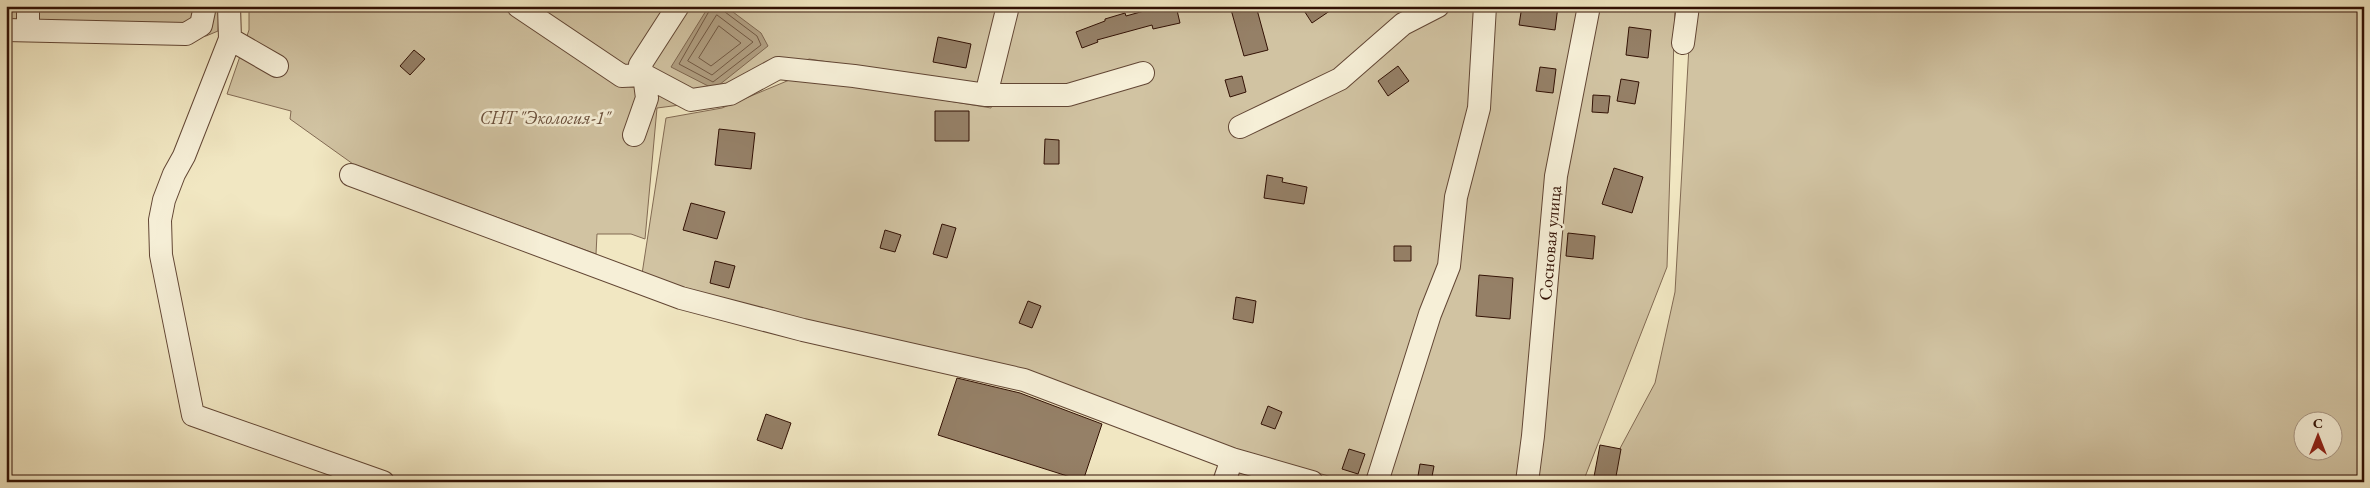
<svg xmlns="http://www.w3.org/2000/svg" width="2370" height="488" font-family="'EB Garamond',serif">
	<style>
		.green { fill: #d1c3a2; stroke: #826a53; fill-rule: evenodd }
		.water { fill: #b09e81; stroke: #7e664f }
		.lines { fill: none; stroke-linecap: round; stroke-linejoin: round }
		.shore { stroke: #715842; stroke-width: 1 }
		.building { fill: #958067; stroke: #321104 }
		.minor-casing { stroke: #624634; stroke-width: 24 }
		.minor { stroke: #f6efd7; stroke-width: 22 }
		.labels { text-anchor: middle; stroke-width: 5; stroke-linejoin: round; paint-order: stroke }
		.park-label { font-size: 18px; font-style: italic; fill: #6a4f3b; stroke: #f6efd7 }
		.street-label { font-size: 18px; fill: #321104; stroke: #f6efd7 }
	</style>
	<rect width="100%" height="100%" fill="#f1e7c2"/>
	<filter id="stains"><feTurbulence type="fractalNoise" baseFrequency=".004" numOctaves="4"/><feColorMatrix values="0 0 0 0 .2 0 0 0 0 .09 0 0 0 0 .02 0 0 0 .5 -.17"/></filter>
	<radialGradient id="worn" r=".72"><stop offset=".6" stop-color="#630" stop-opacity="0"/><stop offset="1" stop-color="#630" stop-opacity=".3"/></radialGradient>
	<!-- green -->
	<path class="green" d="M6,6H219L218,31L206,36L9,38H6Z
		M249,6H1000L982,86L809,59L734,98L657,108L645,239L631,234H597L596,254L353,164L290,119L291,111L227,94L249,30Z
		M1015,6H1675L1667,267L1583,482H1349L732,303L642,274L666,118L722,108L799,76L991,108Z
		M1686,6H2364V482H1602L1655,383L1675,292L1691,11ZM2302,420H2332V450H2302Z"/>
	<!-- water -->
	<path class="water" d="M709,6H725L761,33L768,46L714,89L671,67Z"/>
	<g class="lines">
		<!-- shore -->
		<path class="shore" d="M712,6L679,64L713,82L761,45L757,36L725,12L723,6
			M717,15L753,42L712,75L688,61Z
			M719,26L741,43L711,66L699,58Z"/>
	</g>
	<!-- building -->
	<path class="building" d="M1162,6H1176L1180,23L1153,29L1152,25L1097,40L1098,42L1082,48L1076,32L1105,21V19L1125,13L1126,16Z
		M1230,6H1256L1268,50L1244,56Z
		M1301,6H1337L1312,23Z
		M1522,6H1558L1555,30L1519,25Z
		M1629,27L1651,30L1648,58L1626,55Z
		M938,37L971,44L966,68L933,62Z
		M414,50L425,59L410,75L400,66Z
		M1398,66L1409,81L1388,96L1378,81Z
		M1540,67L1556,69L1553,93L1536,91Z
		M1242,76L1246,92L1230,97L1225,80Z
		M1621,79L1639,82L1635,104L1617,101Z
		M1593,95L1610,96L1608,113L1592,112Z
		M935,111H969V141H935Z
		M719,129L755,133L751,169L715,165Z
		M1045,139L1059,140V164H1044Z
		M1614,168L1643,177L1632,213L1602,204Z
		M1267,175L1283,178L1282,182L1307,187L1304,204L1264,198Z
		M691,203L725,212L717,239L683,230Z
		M942,224L956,228L947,258L933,254Z
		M885,230L901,235L895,252L880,248Z
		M1568,233L1595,236L1593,259L1566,256Z
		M1394,246H1411V261H1394Z
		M715,261L735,266L729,288L710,283Z
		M1479,275L1513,278L1510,319L1476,316Z
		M1236,297L1256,301L1253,323L1233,319Z
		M1028,301L1041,306L1032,328L1019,323Z
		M957,378L1020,393L1102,424L1083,481L938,435Z
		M1268,406L1282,412L1275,429L1261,424Z
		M766,414L791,423L782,449L757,440Z
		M1600,445L1621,449L1615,482H1593Z
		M1349,449L1365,454L1358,474L1342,469Z
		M1420,464L1434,466L1431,482H1417Z"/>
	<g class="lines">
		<defs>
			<path id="minor" d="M229,6L230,39L184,156L174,174L164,200L160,220L161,255L193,415L383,482
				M518,6L622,76L644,75L647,98L634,135
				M678,6L640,65L644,75L691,100L730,94L778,68L854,76L986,95L1008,6
				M6,30L186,34L201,25L205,6
				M28,30V6
				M230,39L277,66
				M1683,43L1688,6
				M986,95H1068L1143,73
				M1240,127L1340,79L1403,24L1438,6
				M351,175L681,298L803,330L1024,380L1232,459L1312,482
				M1224,482L1232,459
				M1377,482L1430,314L1449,266L1456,197L1479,108L1485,6
				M1527,482L1533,436L1556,176L1589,6"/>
		</defs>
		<!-- minor casing -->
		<use href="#minor" class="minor-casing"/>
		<!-- minor -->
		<use href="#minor" class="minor"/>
	</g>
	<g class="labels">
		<!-- park labels -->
		<g class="park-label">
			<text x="545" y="124">СНТ "Экология-1"</text>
		</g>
		<!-- street labels -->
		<g class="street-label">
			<text transform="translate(1550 243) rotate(-85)" y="6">Сосновая улица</text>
		</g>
	</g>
	<!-- margin -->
	<rect width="2370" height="488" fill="none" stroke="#f1e7c2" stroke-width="25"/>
	<rect x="8" y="8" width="2355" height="473" fill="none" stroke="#321104" stroke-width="2.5"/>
	<rect x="12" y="12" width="2345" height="463" fill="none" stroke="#321104"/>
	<!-- north arrow -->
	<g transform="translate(2318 436)"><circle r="24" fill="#f6efd7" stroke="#a89683"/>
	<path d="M0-4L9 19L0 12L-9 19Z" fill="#8f2418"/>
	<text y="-8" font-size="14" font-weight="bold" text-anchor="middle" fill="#321104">С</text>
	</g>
	<rect width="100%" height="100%" filter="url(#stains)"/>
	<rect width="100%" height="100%" fill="url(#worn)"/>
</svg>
